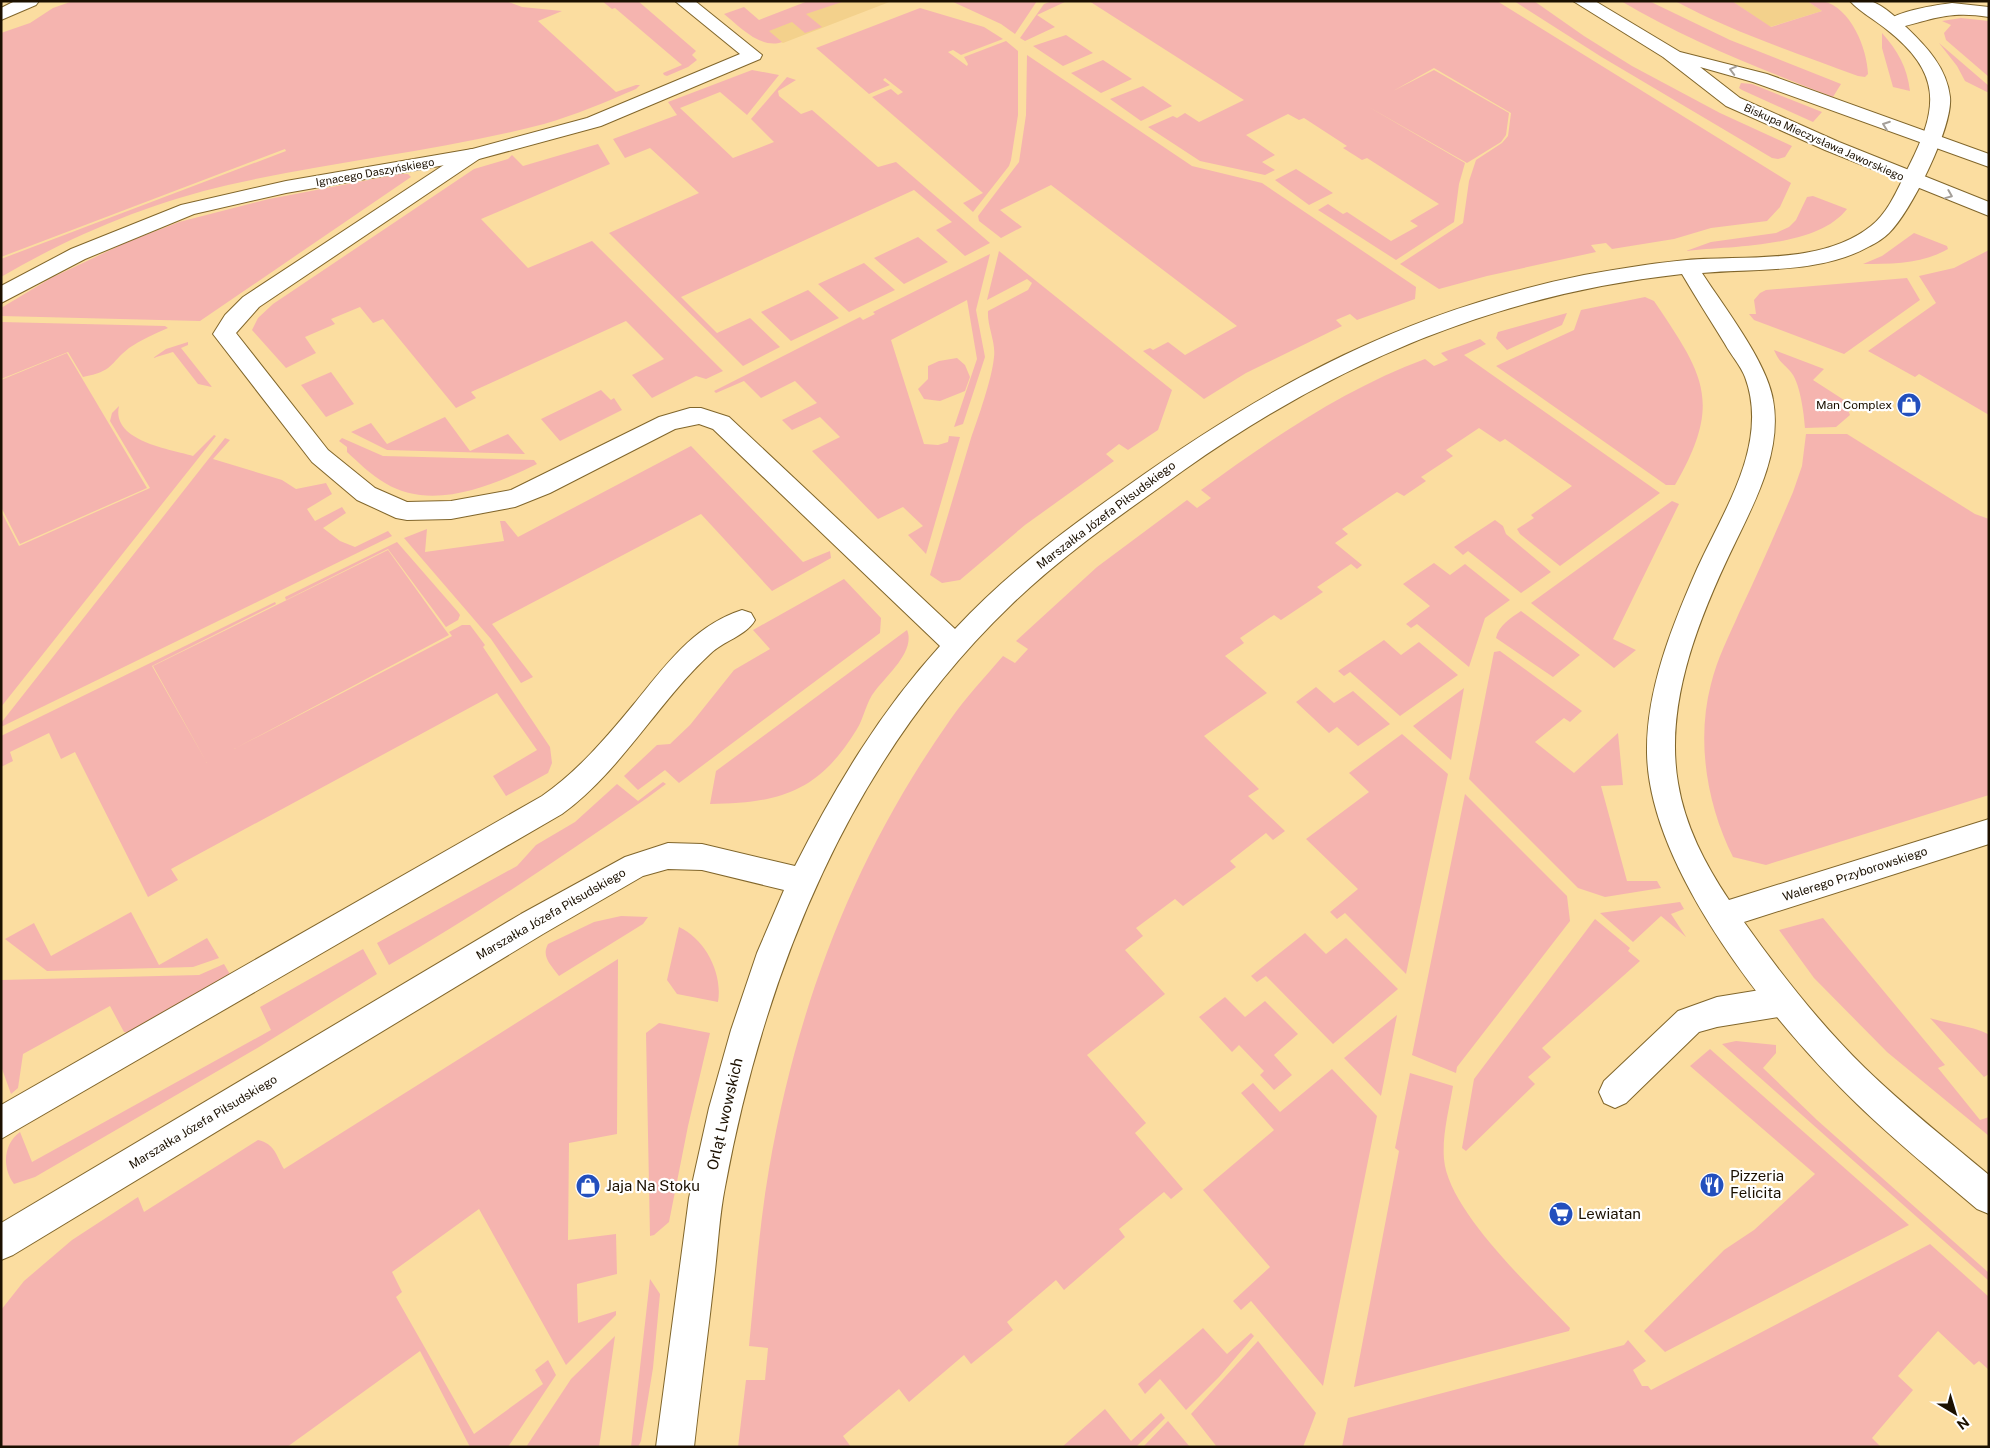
<svg xmlns="http://www.w3.org/2000/svg" width="1990" height="1448" font-family="'Public Sans',sans-serif">
	<style>
		.built { fill: #f3d18c }
		.green { fill: #f5b4af }
		.lines { fill: none; stroke-linecap: round; stroke-linejoin: round }
		.lane-casing { stroke: #81662b; stroke-width: 2 }
		.street-casing { stroke: #81662b; stroke-width: 2 }
		.secondary-casing { stroke: #81662b; stroke-width: 2 }
		.lane { fill: #fff; fill-rule: evenodd }
		.street { fill: #fff; fill-rule: evenodd }
		.secondary { fill: #fff; fill-rule: evenodd }
		.oneway { stroke: #a49f99 }
		.labels { text-anchor: middle; stroke-width: 4.5; stroke-linejoin: round; paint-order: stroke }
		.far-street-label { font-size: 11px; fill: #1b1000; stroke: #fff }
		.poi-label { font-size: 12px; fill: #1b1000; stroke: #fff; text-anchor: end }
		.street-label { font-size: 12px; fill: #1b1000; stroke: #fff }
		.near-street-label { font-size: 15px; fill: #1b1000; stroke: #fff }
		.near-poi-label { font-size: 15px; fill: #1b1000; stroke: #fff; text-anchor: start }
	</style>
	<rect width="100%" height="100%" fill="#fbdda0"/>
	<!-- built -->
	<path class="built" d="M837,1H892L783,43L758,31Z
		M1732,1H1807L1822,11L1770,27Z"/>
	<!-- green -->
	<path class="green" d="M73,1H506L522,7L562,11L538,21L616,92L636,85H640L636,89C606,102 575,115 544,124C440,151 333,161 228,185C149,203 71,236 1,277V259L286,151L285,149L1,257V33L30,23L53,8Z
		M602,1H638L696,51L692,55L697,60L688,67L667,76L664,75L663,73L682,65L615,8L612,9Z
		M808,1H845L806,14L822,27L805,33L792,22L769,31L782,42C761,50 739,26 724,14L744,7L759,20Z
		M951,1H1037L1015,34L1001,24Z
		M1052,1H1067L1037,15L1055,27L1025,41L1020,38L1044,4Z
		M1089,1H1497L1791,183L1780,207L1767,221L1711,228L1674,239L1612,249L1606,243L1591,245L1596,252L1487,276L1439,289L1400,264L1463,223L1469,181L1476,160L1502,143L1508,136L1511,113L1434,68L1393,91L1434,70L1509,113L1506,135L1501,142L1467,163L1367,106L1465,163L1459,184L1454,222L1396,260L1318,210L1328,204L1343,214L1347,212L1391,241L1418,226L1410,221L1439,204L1367,158L1362,160L1343,148L1347,146L1304,118L1299,120L1288,114L1246,135L1275,155L1262,162L1275,170L1265,175L1200,161L1148,127L1173,116L1177,118L1185,113L1199,122L1244,100Z
		M1514,1H1534L1584,36L1632,66L1720,113L1792,146L1785,157L1778,159L1772,158L1600,56Z
		M1621,1H1649L1730,40L1841,84L1833,97C1763,70 1686,40 1621,1Z
		M1675,1H1732L1771,27L1822,11L1807,1C1812,1 1818,0 1823,1C1851,8 1867,48 1868,74L1865,77L1858,76C1796,53 1733,32 1675,1Z
		M920,8L984,27L1003,39L961,55L953,50L948,52L967,66L968,64L964,57L1006,41L1018,51V115L1011,160L1009,166L973,212L963,203L983,193L872,97L891,89L898,95L903,92L885,78L883,80L890,85L869,94L816,48Z
		M1961,18L1989,21V77L1946,40L1944,33L1951,25L1942,21Z
		M1882,33C1898,51 1907,67 1910,91L1893,87L1882,48Z
		M1066,35L1093,53L1063,66L1033,46Z
		M1939,43L1989,86V93L1965,81L1957,66Z
		M1027,55L1192,166L1262,183L1416,287L1415,299L1357,320L1350,314L1336,320L1342,326L1246,373L1204,399L1143,351L1150,348L1153,350L1168,342L1185,355L1237,326L1051,185L1000,210L1022,227L1001,238L979,221L978,216L1019,162L1026,115Z
		M1103,60L1132,79L1101,93L1071,73Z
		M752,70L779,75L747,115L720,92L680,108L733,158L774,142L751,119L787,77L796,80L778,91L779,96L801,114L812,110L878,167L896,162L990,243L965,256L936,230L952,222L914,190L681,297L717,333L750,318L780,347L743,366L609,233L699,193L650,148L625,158L613,139L677,115L668,102Z
		M1741,83L1752,84L1822,112L1813,122L1742,90L1739,88Z
		M1143,86L1172,106L1141,121L1110,99Z
		M598,144L610,164L481,219L528,268L592,241L723,371L706,379L696,376L652,398L632,375L664,359L626,321L471,392L476,398L456,408L383,319L373,323L360,307L331,319L335,324L305,337L316,353L286,368L252,330L258,318L273,304L474,169L508,159L512,155L523,166Z
		M1296,169L1333,193L1309,205L1275,180Z
		M400,174H408L411,177L200,321L1,316V308L51,278L125,243L179,222L269,199Z
		M1813,196L1847,209C1817,248 1731,246 1686,251L1711,242L1776,233L1789,227L1796,220L1807,197Z
		M1914,233L1947,246L1948,249C1922,264 1893,264 1863,264L1882,256Z
		M918,237L948,262L904,284L874,258Z
		M1989,250V415L1919,374L1915,377L1868,351L1936,303L1919,276L1954,268Z
		M999,251L1172,390L1158,430L1128,450L1119,444L1106,454L1114,461L1025,525L960,580L942,583L930,575L971,438C978,418 992,379 994,357C996,342 987,326 988,311L1028,290L1032,283L1027,279L987,300Z
		M990,254L976,310L985,357L963,424L954,427L977,359L967,300L891,340L924,444L938,445L948,442L949,436L960,437L926,554L908,535L923,526L903,507L878,519L812,451L840,437L820,417L792,430L782,420L817,403L795,381L761,398L744,381L716,393L714,391L860,317L863,320L875,314L873,312Z
		M864,263L895,290L849,312L818,284Z
		M1907,278L1920,300L1844,354L1754,320L1749,314H1756L1754,300L1760,293L1766,290Z
		M808,290L839,318L791,341L761,312Z
		M1645,297L1654,301C1704,375 1723,402 1675,485H1666L1496,366L1574,330L1581,310Z
		M1567,313L1562,325L1507,350L1496,338L1498,332Z
		M1,322L165,326L168,328C154,334 141,340 129,348C109,364 114,371 83,377L68,352L1,379Z
		M1480,339L1486,344L1464,355L1660,493L1560,566L1520,534L1517,529L1534,518L1531,515L1572,486L1505,439L1500,442L1479,428L1446,450L1453,456L1421,477L1426,481L1404,496L1397,492L1342,529L1348,534L1335,543L1362,565L1357,569L1351,564L1317,587L1323,592L1281,620L1274,615L1240,638L1244,643L1225,656L1267,693L1204,736L1259,789L1248,796L1285,831L1273,840L1266,833L1230,861L1236,867L1183,906L1175,899L1136,928L1143,936L1125,950L1165,994L1087,1055L1146,1123L1135,1133L1183,1189L1171,1199L1164,1192L1119,1229L1125,1237L1064,1290L1056,1280L1007,1322L1013,1330L971,1364L964,1355L909,1402L899,1389L843,1436L851,1447H738L746,1380H765L768,1348L749,1346C755,1287 759,1227 769,1169C797,1006 854,856 950,720C966,697 985,677 1003,656L1015,663L1028,649L1016,641L1097,567L1187,500L1197,508L1211,498L1201,490C1271,439 1344,389 1425,359L1434,366L1448,360L1441,353Z
		M188,342V345L181,348L212,387L198,384L173,352L153,358L166,349Z
		M1774,350L1824,369L1813,380L1844,400L1850,415L1836,427L1805,428C1804,414 1800,381 1790,371C1781,361 1780,363 1774,350Z
		M67,353L147,488L20,544L1,507V380Z
		M957,358L965,365L970,377L965,391L940,401L924,399L918,389L928,379V366L939,361Z
		M331,372L354,404L326,417L301,385Z
		M601,390L611,400L614,398L622,410L560,441L541,419Z
		M119,406C111,441 169,449 193,456L214,435L216,436L1,707V511L19,546L150,488L110,421L112,413Z
		M445,417L470,451L508,434L525,454L387,450L351,432L371,423L387,444Z
		M1806,434H1847L1975,514L1989,519V795L1766,865L1733,857C1707,805 1696,741 1711,684C1717,659 1729,636 1739,613C1758,573 1776,532 1793,492L1802,466Z
		M225,438L230,440L213,459L282,480L296,489L326,483L332,494L307,509L315,521L342,507L346,513L323,528L340,541L355,547L388,531L392,536L1,727V723Z
		M342,438L383,456L534,460L537,464C494,485 432,512 385,483C371,475 359,463 347,452V447L339,441Z
		M691,446L803,562L830,551L831,558L772,591L701,514L492,624L533,677L521,683L491,639L404,538L427,529L425,552L504,541L500,521H505L518,537Z
		M1672,501L1679,504L1613,639L1636,650L1614,668L1531,603Z
		M1495,520L1503,526L1506,534L1551,572L1521,593L1468,551L1463,555L1454,547Z
		M397,542L458,612L460,615L458,620L446,627L388,549L286,600L285,597Z
		M388,550L449,635L234,749L452,636L449,632L462,625H470L485,645L483,647L550,747L552,763L548,773L506,796L493,776L537,750L497,693L171,869L178,880L148,897L75,752L61,759L49,733L10,752L13,761L1,767V736L275,602L276,604L152,666L207,763L153,666Z
		M1434,563L1450,575L1465,564L1510,600L1485,618L1469,667L1417,624L1411,628L1406,624L1430,606L1403,584Z
		M844,579L881,618L880,633L679,783L665,770L638,790L624,776L657,745L670,744L690,725L734,670L770,649L753,630Z
		M1521,611L1580,655L1553,677L1496,638C1498,626 1512,617 1521,611Z
		M907,630C916,651 886,676 875,691C866,702 864,718 857,729C819,792 780,803 710,804L716,771Z
		M1384,640L1401,655L1419,642L1458,675L1400,716L1350,672L1344,676L1338,671Z
		M1500,651L1582,711L1570,722L1564,718L1535,742L1574,773L1618,733L1623,785L1601,786L1627,881H1657L1661,888L1605,897L1578,888L1469,779L1493,657L1494,652Z
		M1316,687L1334,703L1353,691L1390,724L1358,746L1337,727L1329,733L1296,702Z
		M1464,688L1451,760L1413,726Z
		M1402,734L1448,774L1406,974L1345,913L1337,919L1330,912L1358,889L1306,839L1369,792L1349,773Z
		M663,782L666,784L647,798C563,856 478,914 389,965L377,943L517,866L536,845L575,822L617,784L638,801Z
		M1465,794L1567,896L1570,921L1457,1067L1456,1073L1412,1055Z
		M1680,902L1684,909L1671,914L1686,937L1661,916L1633,942L1600,913Z
		M131,912L159,965L207,938L219,958L193,967L47,971L5,939L34,923L51,956Z
		M621,916L648,917L643,924L559,976C551,965 541,957 548,944L594,922Z
		M1823,918L1945,1065L1938,1068L1980,1120L1989,1117V1136L1887,1052L1814,978L1779,930Z
		M1595,919L1630,948L1628,951L1640,961L1542,1048L1551,1057L1528,1077L1535,1084L1466,1151L1462,1148L1474,1079Z
		M679,927C705,939 723,973 718,1002L677,994L667,980Z
		M1305,933L1326,954L1346,938L1398,989L1333,1044L1266,976L1257,982L1251,976Z
		M363,949L377,974L259,1047L35,1177L14,1184C2,1168 3,1144 20,1132L32,1162L271,1030L260,1007Z
		M618,959L617,1134L569,1143L568,1240L616,1234L617,1274L577,1284L578,1323L616,1311V1315L566,1365L479,1209L392,1272L402,1292L396,1297L474,1434L543,1384L535,1370L548,1360L556,1375L508,1447H470L420,1351L287,1447H1V1310L24,1281L72,1240L138,1197L144,1212L258,1140C275,1144 276,1155 284,1169Z
		M224,964L231,976L130,1033L124,1032L110,1006L23,1054L18,1088L11,1094L1,1066V980L199,975Z
		M1225,997L1245,1017L1265,1001L1298,1034L1274,1055L1292,1075L1274,1090L1260,1075L1264,1071L1239,1045L1232,1052L1199,1017Z
		M1397,1015L1381,1096L1344,1058Z
		M1930,1018C1944,1023 1979,1027 1989,1035V1074L1984,1077Z
		M659,1023L710,1033L688,1126L669,1222L654,1235L650,1236L646,1033Z
		M1736,1041L1776,1045V1053L1763,1068L1817,1120L1989,1273V1281L1722,1044Z
		M1710,1049L1909,1225L1665,1352L1644,1331L1724,1250L1754,1230L1815,1174L1690,1066Z
		M1332,1069L1377,1116L1323,1386L1251,1301L1241,1310L1233,1301L1270,1267L1203,1190L1274,1130L1241,1093L1253,1083L1280,1112Z
		M1410,1073L1453,1086C1449,1110 1442,1135 1444,1159C1448,1211 1534,1290 1570,1328L1569,1331L1354,1387L1399,1151L1395,1148Z
		M1930,1244L1989,1297V1370L1979,1361L1974,1365L1938,1331L1898,1376L1913,1390L1872,1438L1881,1447H1342L1348,1418L1624,1345L1628,1340L1646,1361L1633,1370L1642,1386H1648L1651,1390Z
		M650,1279L660,1294L653,1368L641,1441L638,1447H631Z
		M1203,1328L1227,1354L1251,1333L1254,1336L1219,1377L1186,1410L1160,1379L1145,1394L1138,1384Z
		M615,1336L599,1447H526L571,1379Z
		M1258,1341L1316,1413L1303,1447H1217L1191,1414Z
		M1105,1409L1131,1441L1161,1413L1165,1418L1136,1447H1062Z
		M1168,1421L1190,1447H1143Z"/>
	<g class="lines">
		<defs>
			<path id="lane" d="M1952,3L1989,7V17C1948,10 1931,20 1893,29L1887,28L1884,24C1893,11 1937,5 1952,3Z
				M472,149L479,151L482,155L479,159L286,193L194,214L85,259L1,303V286L71,249L181,205L286,181Z
				M1784,986L1795,991L1800,1001L1795,1011L1784,1016L1717,1027L1699,1032L1626,1103L1615,1108L1604,1103L1599,1092L1604,1081L1678,1011L1717,997Z"/>
			<path id="street" d="M15,1H39L36,5L1,20V8Z
				M675,1H695L762,55L760,59L601,126L479,159L259,307L236,333L328,450L375,488L407,502L451,501L511,490L659,417L690,408H701L729,417L955,629C1006,574 1065,530 1126,487C1272,383 1406,311 1584,275C1618,269 1653,263 1687,260C1746,255 1822,265 1871,226C1889,212 1899,186 1909,166C1939,107 1942,73 1886,29C1875,20 1860,12 1850,1C1856,1 1863,0 1869,1C1881,3 1898,19 1906,27C1926,46 1947,68 1950,97C1953,127 1911,212 1889,233C1884,238 1876,243 1870,246C1821,274 1757,268 1702,273C1724,307 1767,362 1773,400C1782,449 1757,498 1736,541C1701,613 1664,701 1678,783C1685,826 1705,864 1729,900L1989,819V844L1744,922C1780,973 1820,1024 1865,1068C1904,1106 1947,1140 1989,1175V1214L1977,1209C1937,1175 1895,1141 1857,1104C1775,1025 1649,871 1647,753C1646,690 1672,626 1697,569C1723,511 1770,444 1745,377C1741,366 1731,355 1725,344C1711,321 1696,298 1682,274C1497,294 1335,363 1184,470C1125,512 1064,554 1011,605C850,759 765,971 725,1187C719,1217 718,1248 714,1279C708,1335 700,1391 694,1447H656L689,1198L709,1108L731,1030L757,953L784,890L702,870L668,869L643,876L543,934L13,1255L1,1260V1223L521,914L625,857L668,843L702,844L795,866C835,787 880,712 940,646L713,429L699,424L675,429L550,493L515,507L451,519L407,520L396,518L357,500L312,462L213,334L225,315L243,297L465,151L587,118L740,54Z
				M742,610L751,613L755,620C746,636 723,641 710,654C657,703 622,770 562,814L1,1139V1105L542,796C577,772 607,737 634,704C665,666 693,626 742,610Z"/>
			<path id="secondary" d="M1573,1H1595L1680,52L1767,74L1989,154V167L1753,82L1700,67L1740,98L1839,142L1989,202V216L1825,150L1726,106L1663,57Z"/>
		</defs>
		<!-- lane casing -->
		<use href="#lane" class="lane-casing"/>
		<!-- street casing -->
		<use href="#street" class="street-casing"/>
		<!-- secondary casing -->
		<use href="#secondary" class="secondary-casing"/>
		<!-- lane -->
		<use href="#lane" class="lane"/>
		<!-- street -->
		<use href="#street" class="street"/>
		<!-- secondary -->
		<use href="#secondary" class="secondary"/>
	</g>
	<!-- one-way arrows -->
	<defs><path id="oneway-chevron" d="M-2-3.5L2.5 0L-2 3.5" fill="none" stroke-width="1.6" stroke-linecap="round" stroke-linejoin="round" transform="scale(1.25)"/></defs>
	<g class="oneway">
		<use href="#oneway-chevron" transform="translate(1733 70) rotate(-165)"/>
		<use href="#oneway-chevron" transform="translate(1886 125) rotate(-160)"/>
		<use href="#oneway-chevron" transform="translate(1949 195) rotate(22)"/>
	</g>
	<!-- icons -->
	<defs>
		<symbol id="shop-disc" viewBox="-11 -11 22 22"><circle r="9.5" fill="#234fbd" stroke="#fff"/><path d="M-5-2.5h2.3a2.7 3.5 0 0 1 5.4 0H5L5.5 6h-11ZM-1.5-2.5h3a1.5 2.3 0 0 0-3 0Z" fill="#fff"/></symbol>
		<symbol id="restaurant-disc" viewBox="-11 -11 22 22"><circle r="9.5" fill="#234fbd" stroke="#fff"/><path d="M-5-6h1v4h1v-4h1v4h1v-4h1v5L-1.5 .5V6h-2V.5L-5-1ZM5-6V6H3V1.5H1.5Q1.5-4 5-6Z" fill="#fff"/></symbol>
		<symbol id="supermarket-disc" viewBox="-11 -11 22 22"><circle r="9.5" fill="#234fbd" stroke="#fff"/><path d="M-6-5.5h2.5l.6 2H6L4.5 2H-2.5L-4.4-4H-6ZM-1.5 3.2a1.3 1.3 0 1 0 .1 0ZM3 3.2a1.3 1.3 0 1 0 .1 0Z" fill="#fff"/></symbol>
	</defs>
	<g fill-rule="evenodd">
		<use href="#shop-disc" x="1895" y="391" width="28" height="28"/>
		<use href="#restaurant-disc" x="1698" y="1171" width="28" height="28"/>
		<use href="#shop-disc" x="574" y="1172" width="28" height="28"/>
		<use href="#supermarket-disc" x="1547" y="1200" width="28" height="28"/>
	</g>
	<g class="labels">
		<!-- far-street labels -->
		<g class="far-street-label">
			<text transform="translate(1824 142) rotate(24)" y="4">Biskupa Mieczysława Jaworskiego</text>
			<text transform="translate(375 172) rotate(-10)" y="4">Ignacego Daszyńskiego</text>
		</g>
		<!-- poi labels -->
		<g class="poi-label">
			<text x="1892" y="409">Man Complex</text>
		</g>
		<!-- street labels -->
		<g class="street-label">
			<text transform="translate(1106 515) rotate(-37)" y="4">Marszałka Józefa Piłsudskiego</text>
			<text transform="translate(1855 874) rotate(-18)" y="4">Walerego Przyborowskiego</text>
			<text transform="translate(551 914) rotate(-30)" y="4">Marszałka Józefa Piłsudskiego</text>
			<text transform="translate(203 1122) rotate(-31)" y="4">Marszałka Józefa Piłsudskiego</text>
		</g>
		<!-- near-street labels -->
		<g class="near-street-label">
			<text transform="translate(725 1114) rotate(-77)" y="5">Orląt Lwowskich</text>
		</g>
		<!-- near-poi labels -->
		<g class="near-poi-label">
			<text x="1730" y="1181">Pizzeria<tspan x="1730" dy="17">Felicita</tspan></text>
			<text x="606" y="1191">Jaja Na Stoku</text>
			<text x="1578" y="1219">Lewiatan</text>
		</g>
	</g>
	<!-- border -->
	<rect width="1990" height="1448" fill="none" stroke="#1b1000" stroke-width="5"/>
	<!-- north arrow -->
	<g transform="translate(1955 1413) rotate(142)" stroke="#ffffff" stroke-width="4" paint-order="stroke">
	<path d="M0-4L9 19L0 12L-9 19Z" fill="#1b1000"/>
	<text y="-8" font-size="14" font-weight="bold" text-anchor="middle" fill="#1b1000">N</text>
	</g>
</svg>
